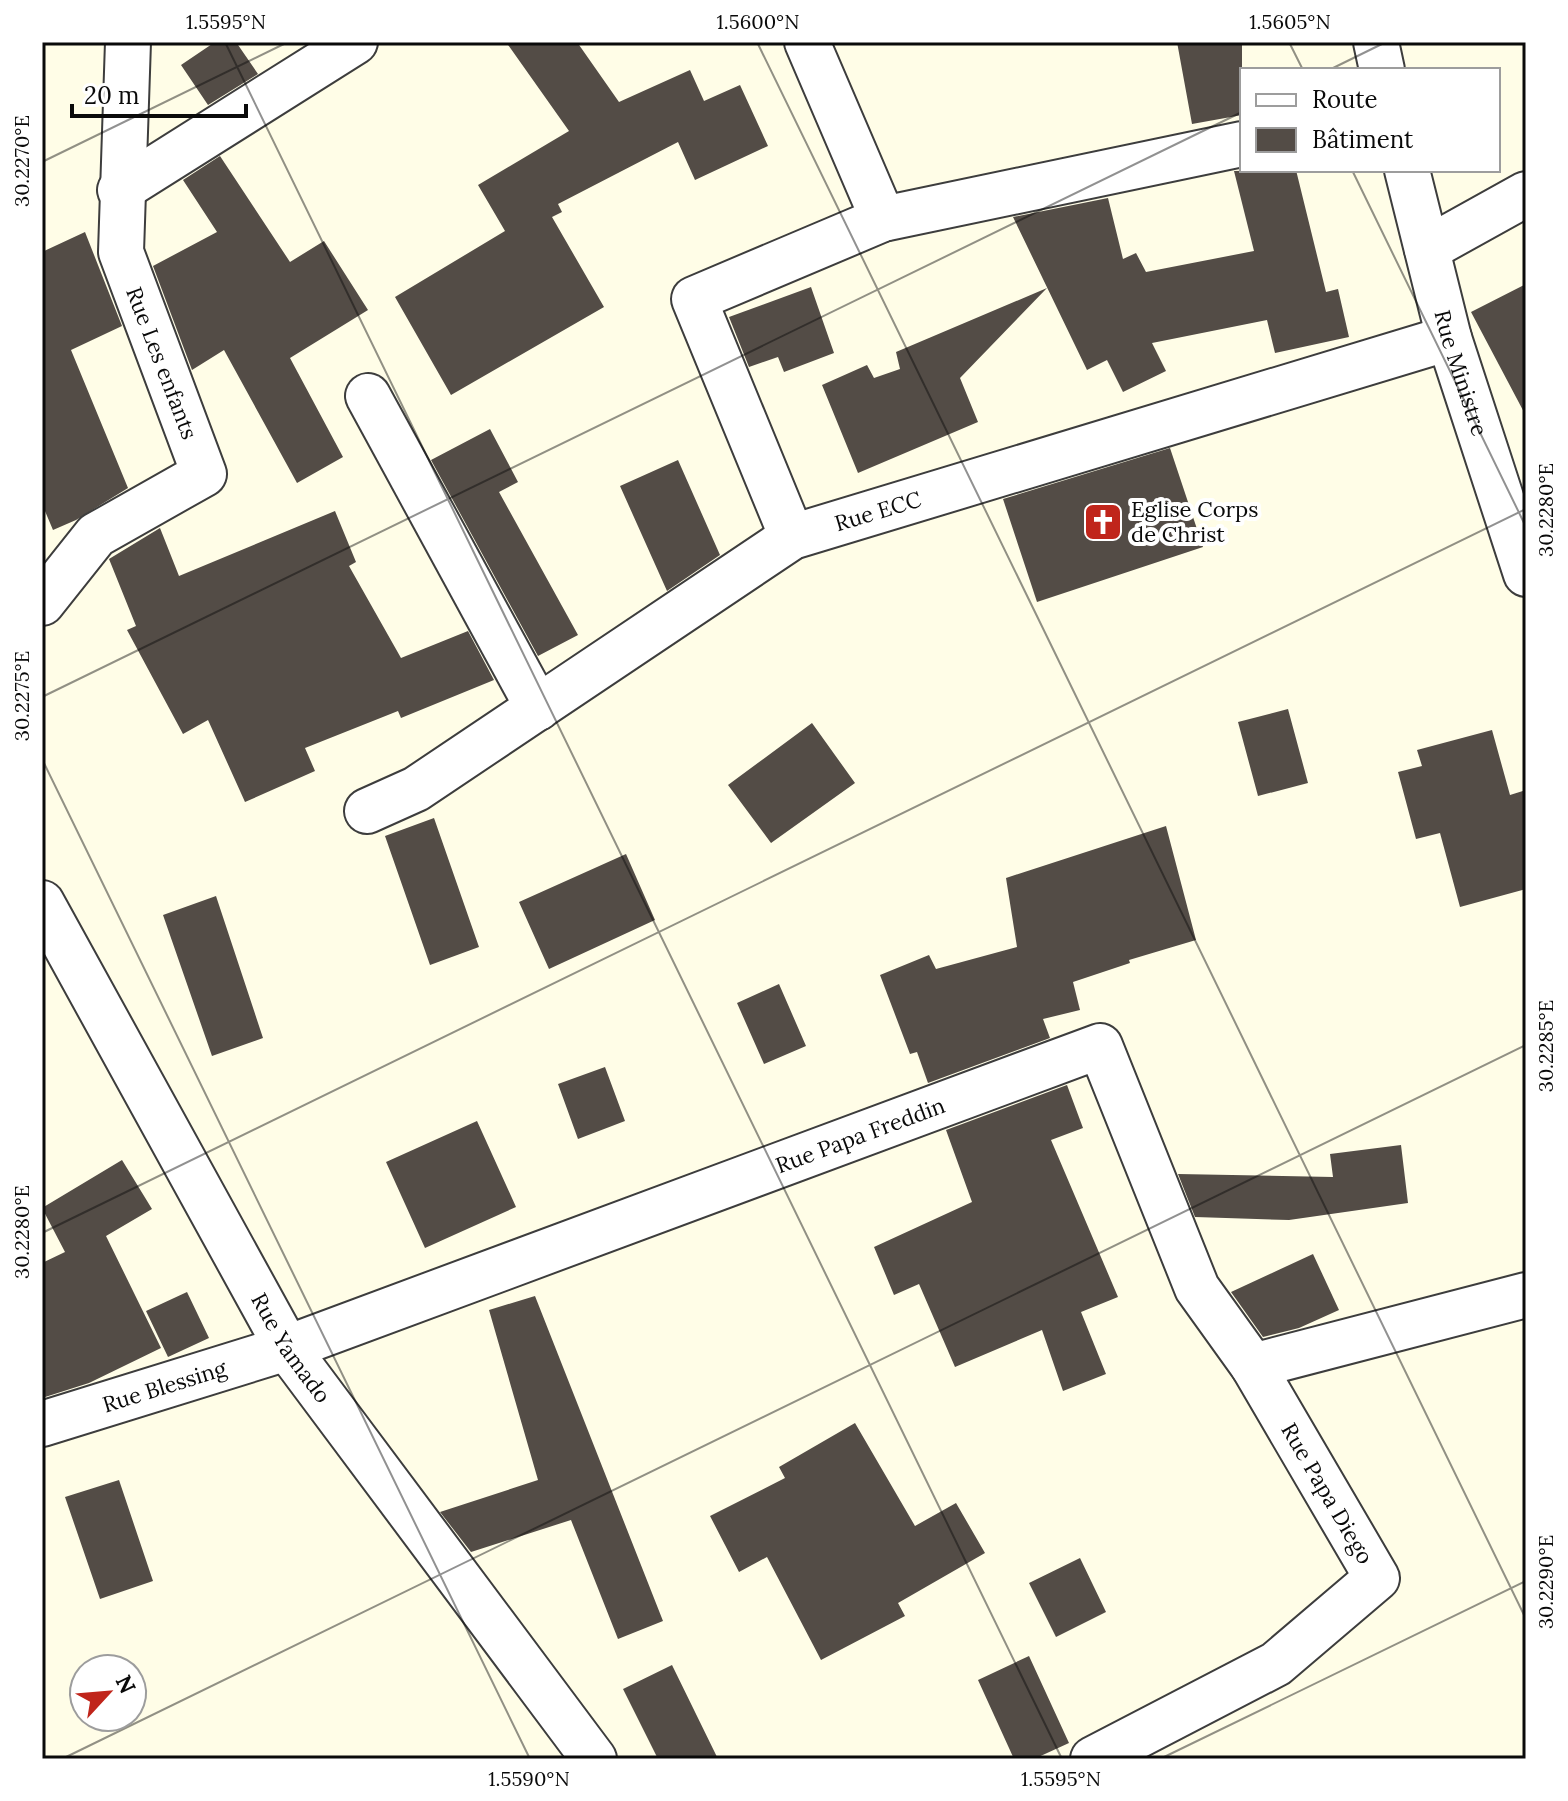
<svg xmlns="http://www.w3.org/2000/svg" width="1568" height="1801" font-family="Lora,serif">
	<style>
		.building { fill: #534c46 }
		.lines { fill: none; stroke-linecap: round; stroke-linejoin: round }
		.minor-casing { stroke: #3d3d3d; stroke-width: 48 }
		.minor { stroke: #fff; stroke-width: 44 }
		.ticks { fill: none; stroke: #0a0a0a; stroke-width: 2; stroke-opacity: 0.45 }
		.labels { text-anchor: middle; stroke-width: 8; stroke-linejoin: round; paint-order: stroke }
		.street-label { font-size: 22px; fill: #0a0a0a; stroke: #fff }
		.poi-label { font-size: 22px; fill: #0a0a0a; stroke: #fff; text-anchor: start }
		.neatline { fill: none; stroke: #0a0a0a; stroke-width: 3 }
		.ticks-label { font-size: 20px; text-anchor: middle; fill: #0a0a0a }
	</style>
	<rect width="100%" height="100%" fill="#fffde7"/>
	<!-- building -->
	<path class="building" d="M215,42H236L258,74L208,105L181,65Z
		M506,42H577L619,102L690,70L704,101L740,85L768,146L695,180L678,142L558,204L562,212L552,217L604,307L451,395L395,297L505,231L478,185L569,131Z
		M1177,42H1242V115L1192,124Z
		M220,156L290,262L324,241L368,310L290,358L343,457L297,483L224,350L192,370L153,266L217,232L183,180Z
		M1296,170L1326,292L1338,289L1349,337L1275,353L1267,320L1152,343L1166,371L1123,392L1107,360L1087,370L1013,217L1108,198L1123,259L1136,253L1146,272L1254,251L1234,171Z
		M85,232L122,326L71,350L128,488L76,520L53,530L42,504V252Z
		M1526,284V416L1471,312Z
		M811,287L834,353L784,372L778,357L749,367L729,317Z
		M1047,288L960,378L978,422L858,473L822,385L867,365L874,378L900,369L896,352Z
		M490,429L518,482L499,492L578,635L538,656L431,460Z
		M1170,448L1203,547L1037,602L1003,499Z
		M678,460L720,555L667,591L620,486Z
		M335,511L356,562L349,566L401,658L468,631L494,680L401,718L398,711L305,748L315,771L245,802L208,720L183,734L127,630L136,626L109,559L160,528L179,576Z
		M1288,709L1308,783L1258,796L1238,722Z
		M812,723L855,783L771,843L728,785Z
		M1492,730L1510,795L1526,790V889L1460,907L1440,833L1416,839L1398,772L1422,766L1417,750Z
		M434,818L479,947L430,965L385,836Z
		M1166,826L1196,940L1129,960L1130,963L1073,982L1080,1010L1043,1019L1050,1038L928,1083L917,1052L910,1054L880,975L929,955L936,969L1017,947L1006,878Z
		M626,854L655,920L549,969L519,902Z
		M216,896L263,1038L212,1056L163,915Z
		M779,984L806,1046L764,1064L737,1003Z
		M605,1067L625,1121L578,1139L558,1084Z
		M1067,1085L1083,1128L1051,1140L1118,1297L1081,1312L1106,1374L1063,1391L1042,1330L955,1367L919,1284L894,1295L874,1247L972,1202L946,1130Z
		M477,1121L516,1207L425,1248L386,1162Z
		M1401,1145L1408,1203L1289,1220L1195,1217L1178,1174L1333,1177L1330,1154Z
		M122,1160L152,1209L106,1236L161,1348L89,1383L42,1398V1263L65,1252L42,1208Z
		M1313,1254L1339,1310L1299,1328L1263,1337L1231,1292Z
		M187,1292L209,1338L168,1357L146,1311Z
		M535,1296L663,1621L618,1639L571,1520L471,1552L440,1512L538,1480L489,1310Z
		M855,1423L915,1526L956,1503L985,1553L898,1603L905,1616L821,1660L767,1557L739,1572L710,1516L785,1478L779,1467Z
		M119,1480L153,1581L100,1599L65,1497Z
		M1080,1558L1106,1612L1056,1637L1029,1583Z
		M1029,1656L1069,1743L1034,1759H1014L978,1680Z
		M672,1665L718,1759H658L623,1689Z"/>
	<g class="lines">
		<defs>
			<g id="minor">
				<path d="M807,42L883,219"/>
				<path d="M1376,42L1382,70"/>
				<path id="s1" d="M1407,170L1449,338L1526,574"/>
				<path d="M120,190L355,42"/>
				<path d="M1427,249L1526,194"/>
				<path d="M368,396L538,708"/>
				<path d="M792,537L694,299L883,219L1242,144"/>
				<path d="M42,603L96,535L204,474L121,252L128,42"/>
				<path id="s2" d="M367,811L416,789L792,537L1449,338"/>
				<path id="s3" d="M42,903L287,1348L594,1759"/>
				<path d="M1253,1366L1526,1295"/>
				<path id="s4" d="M42,1424L287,1348L1100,1046L1197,1288L1253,1366L1377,1578L1276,1664L1093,1759"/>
			</g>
		</defs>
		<!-- minor casing -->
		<use href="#minor" class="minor-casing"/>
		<!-- minor -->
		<use href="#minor" class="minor"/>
	</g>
	<!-- ticks -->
	<path class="ticks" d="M225,42L1062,1759M757,42L1526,1619M1289,42L1303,70M1329,70L1386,42M42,162L288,42M1352,170L1526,527M42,697L1242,112M42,759L530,1759M42,1233L1526,509M62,1759L1526,1045M1160,1759L1526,1581"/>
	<!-- icons -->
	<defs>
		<symbol id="church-square" viewBox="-11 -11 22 22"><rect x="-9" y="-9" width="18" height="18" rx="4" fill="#c0251b" stroke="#fff"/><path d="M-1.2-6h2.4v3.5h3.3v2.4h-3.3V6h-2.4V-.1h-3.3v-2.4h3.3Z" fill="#fff"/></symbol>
	</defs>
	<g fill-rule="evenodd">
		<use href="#church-square" x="1081" y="500" width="44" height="44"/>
	</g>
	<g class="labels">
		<!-- street labels -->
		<g class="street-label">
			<text transform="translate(162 363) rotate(69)" y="8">Rue Les enfants</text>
			<text dy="8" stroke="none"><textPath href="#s1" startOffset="210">Rue Ministre</textPath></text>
			<text dy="8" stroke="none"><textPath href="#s2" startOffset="596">Rue ECC</textPath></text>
			<text dy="8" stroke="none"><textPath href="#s4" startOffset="868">Rue Papa Freddin</textPath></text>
			<text dy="8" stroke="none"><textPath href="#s3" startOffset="510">Rue Yamado</textPath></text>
			<text dy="8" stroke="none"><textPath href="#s4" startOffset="128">Rue Blessing</textPath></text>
			<text dy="8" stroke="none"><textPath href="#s4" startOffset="1628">Rue Papa Diego</textPath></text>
		</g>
		<!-- poi labels -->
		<g class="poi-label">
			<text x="1131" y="517">Eglise Corps<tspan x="1131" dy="25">de Christ</tspan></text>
		</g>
	</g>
	<!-- border -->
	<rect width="1568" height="1801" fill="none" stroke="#ffffff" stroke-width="88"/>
	<!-- legend -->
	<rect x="1240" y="68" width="260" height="104" fill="#ffffff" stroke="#9d9d9d" stroke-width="2"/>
	<rect x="1256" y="94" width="40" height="12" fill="#ffffff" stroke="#9d9d9d" stroke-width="2"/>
	<text x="1312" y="108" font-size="24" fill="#0a0a0a">Route</text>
	<rect x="1256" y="128" width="40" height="24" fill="#534c46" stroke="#9d9d9d" stroke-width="2"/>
	<text x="1312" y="148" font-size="24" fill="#0a0a0a">Bâtiment</text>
	<!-- north arrow -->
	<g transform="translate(108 1693) rotate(64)"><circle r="38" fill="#ffffff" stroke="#9d9d9d" stroke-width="2"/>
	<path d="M0-6L14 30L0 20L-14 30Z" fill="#c0251b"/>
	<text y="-12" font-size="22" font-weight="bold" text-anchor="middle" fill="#0a0a0a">N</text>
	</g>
	<!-- scale -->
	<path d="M72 104v12h174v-12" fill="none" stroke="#0a0a0a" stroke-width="4"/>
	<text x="84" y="104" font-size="24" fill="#0a0a0a" stroke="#ffffff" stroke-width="6" paint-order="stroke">20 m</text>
	<rect x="44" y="44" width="1480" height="1713" class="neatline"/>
	<g class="ticks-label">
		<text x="226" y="29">1.5595°N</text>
		<text x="758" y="29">1.5600°N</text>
		<text x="1290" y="29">1.5605°N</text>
		<text transform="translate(22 161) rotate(-90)" y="7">30.2270°E</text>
		<text transform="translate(1546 510) rotate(-90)" y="7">30.2280°E</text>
		<text transform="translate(22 696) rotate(-90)" y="7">30.2275°E</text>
		<text transform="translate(1546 1046) rotate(-90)" y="7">30.2285°E</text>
		<text transform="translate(22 1232) rotate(-90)" y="7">30.2280°E</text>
		<text transform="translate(1546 1582) rotate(-90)" y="7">30.2290°E</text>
		<text x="529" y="1786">1.5590°N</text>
		<text x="1061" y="1786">1.5595°N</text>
	</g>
</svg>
